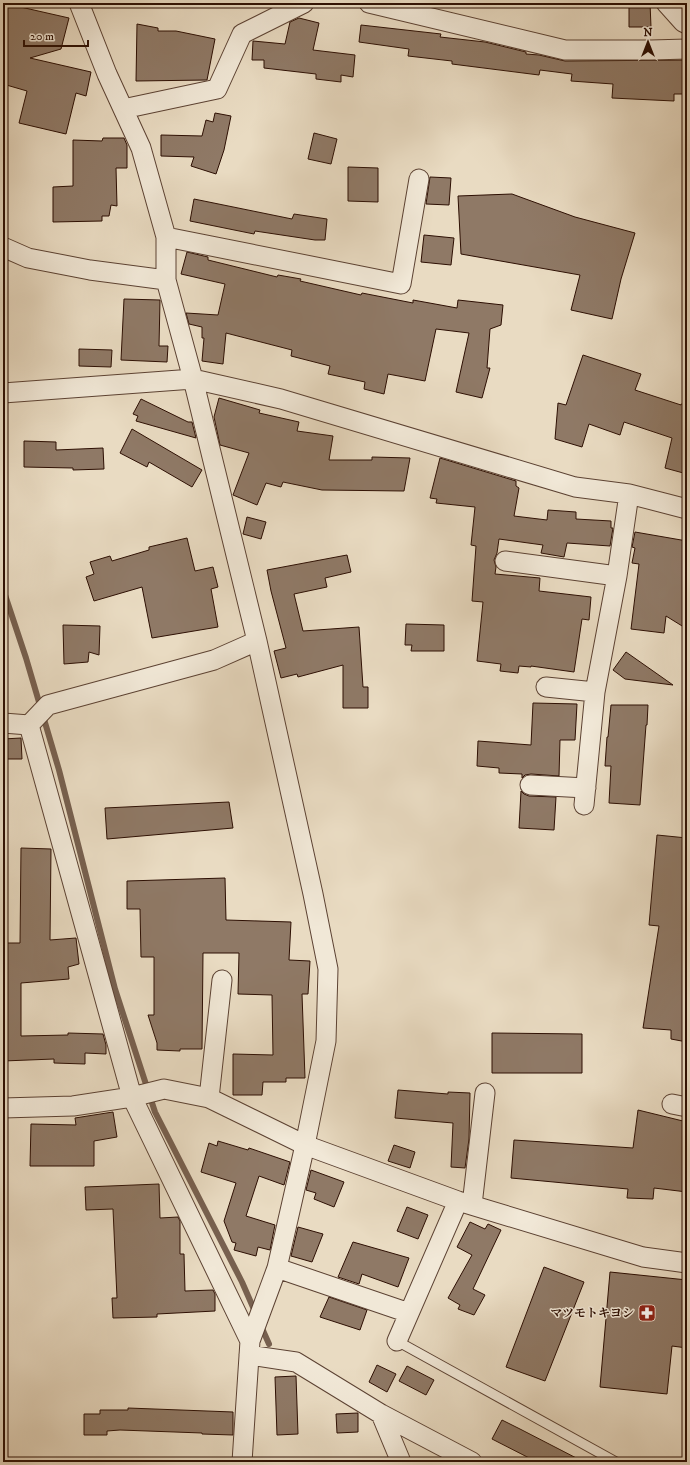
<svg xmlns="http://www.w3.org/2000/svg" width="690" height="1465" font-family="'IM FELL DW Pica','Noto Serif JP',serif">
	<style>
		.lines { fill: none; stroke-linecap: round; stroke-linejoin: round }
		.stream { stroke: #77604f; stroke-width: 6 }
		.building { fill: #8f7966; stroke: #2d0f03 }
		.lane-casing { stroke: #5c4233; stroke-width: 11 }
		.street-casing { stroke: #5c4233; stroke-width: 21 }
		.lane { stroke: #f1e8d7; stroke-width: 9 }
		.street { stroke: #f1e8d7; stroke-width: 19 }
		.labels { text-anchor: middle; stroke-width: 3; stroke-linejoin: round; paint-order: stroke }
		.poi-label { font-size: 12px; font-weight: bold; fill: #2d0f03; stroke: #f1e8d7; text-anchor: end }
	</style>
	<rect width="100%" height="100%" fill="#e9dbc2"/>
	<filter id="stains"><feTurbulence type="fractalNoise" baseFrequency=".005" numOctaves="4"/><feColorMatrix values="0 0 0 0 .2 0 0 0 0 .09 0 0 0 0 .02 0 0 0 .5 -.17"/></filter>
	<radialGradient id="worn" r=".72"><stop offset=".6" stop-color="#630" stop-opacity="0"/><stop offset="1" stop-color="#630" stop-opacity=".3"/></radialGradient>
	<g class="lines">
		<!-- stream -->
		<path class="stream" d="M3,589L26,658L59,770L115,989L155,1112L242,1282L256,1314
			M261,1326L269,1344"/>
	</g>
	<!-- building -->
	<path class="building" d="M3,3L69,18L61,49L30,58L91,72L86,96L76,93L66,134L19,123L27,91L3,84Z
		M629,3H650L651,27H629Z
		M299,18L319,23L313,50L355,55L353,77L341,75V82L316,79V74L264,68V60H252L253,41L285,44L290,22Z
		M137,24L158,28V31H176L215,39L207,80L136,81Z
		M361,25L441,34L440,37L485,42L526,52V54L539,55L565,61L687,60V94H674V101L612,98L613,84L571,81L572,74L540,70L539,75L452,64V61L408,56L409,49L359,42Z
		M215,113L231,116L224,150L216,174L191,166L194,157L161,156V135L202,136L206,120L213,122Z
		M314,133L337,139L331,164L308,159Z
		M103,138H124L127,145V168H116L117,206L111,205L109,216H102V221L53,222V187L73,186V140L102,141Z
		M348,167L378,168V202L348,201Z
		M430,177L451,178L449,205L426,204Z
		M512,194L575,217L635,233L621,279L612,319L571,310L580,275L461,254L458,196Z
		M194,199L292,219L294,214L327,219L325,240H315L255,231L254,234L190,221Z
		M424,235L454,238L451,265L421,262Z
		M187,252L208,257V260L277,277L278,275L301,279L300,281L361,295L362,293L413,303V300L457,308L458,300L503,305L501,325L490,329L487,368H490L482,398L456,392L469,333L436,329L425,381L388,374L384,394L364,389L365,382L328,374L330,366L291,356L292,350L226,333L223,364L202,361L204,338H202V327L189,324L186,313L218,315L225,284L181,274Z
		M124,299L160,300L159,346H168L167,362L121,360Z
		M79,349L112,350L111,367L79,366Z
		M583,355L641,374L635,390L681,405V404L687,405V474L665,468L672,438L624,422L620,435L589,424L582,447L555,439L558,403L566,405Z
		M219,398L260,410L259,413L299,422L297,431L333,436L329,460H372V457L410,458L404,491L322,490L283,482L281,487L266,483L257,505L233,495L249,453L220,445L214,417Z
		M141,399L188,422H192L196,438L136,421L138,416L133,414Z
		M132,429L202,470L192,487L149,462L147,467L120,453Z
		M24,441L56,442V450L103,448L104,469L73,470V468L24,467Z
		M440,458L516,481V486L519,488L514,516L547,520L548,510L576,512V519L611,521V528H613L610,546L567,543L564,557L541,553L543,545L499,539L497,553L494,560L496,567L495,574L540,578L539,591L591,597L589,620L582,619L574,672L531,666V667L519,666L518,673L500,671L501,664L477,661L483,602L472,601L476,546L471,545L475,507L436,503L437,499L430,498Z
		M247,517L266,522L261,539L243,534Z
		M635,532L687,541V629L666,616L664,633L631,629L639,564L632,563L635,548L632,547Z
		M187,538L195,571L213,567L218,587L211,589L218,627L152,638L142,587L94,601L86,577L94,574L90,562L110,556L112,561L149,550V547Z
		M347,555L351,572L325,578L327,587L294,594L303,631L359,627L363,687H368V708H343V665L298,677L297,674L281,678L274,651L286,648L271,591L267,570Z
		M406,624L444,625V651H411L412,645H405Z
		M63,625L100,626L99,655L89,652L88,662L64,664Z
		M626,652L673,685L625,679L613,670Z
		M533,703L577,704L575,740H560L559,776L531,774L525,775L522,778V774L499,773V768L477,766L478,741L531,745Z
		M611,705H648L647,725H646L640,805L609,803L611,766H605L607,737H608Z
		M21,738L22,759H3V739Z
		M521,791L524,794L529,796L556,797L554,830L519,828Z
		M229,802L233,828L107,839L105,808Z
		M657,835L687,838V1042L671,1039V1030L643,1028L659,926L649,925Z
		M21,848L51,849L50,940L76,938L79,964L68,967L69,979L21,983V1036L68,1035V1033L103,1034L106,1045V1054L85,1053V1064L54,1063V1059L3,1061V943H20Z
		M225,878L226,920L291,922L289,960L310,961L308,994H302L305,1078H286V1082H263L262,1095H233V1054L273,1055L272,995L238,994L239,953H203L202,1049H180V1051L157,1050V1043L148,1015H154V957H141L140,909H127V881Z
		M492,1033L582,1034V1073H492Z
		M398,1090L448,1094V1092L470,1093L469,1139L465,1168L451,1167L453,1123L395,1118Z
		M638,1110L687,1122V1192L654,1188L653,1199L627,1198L628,1189L511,1178L514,1140L633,1148Z
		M113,1112L117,1137L94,1141V1166H30L31,1124L76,1125L75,1118Z
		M218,1141L248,1150L249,1148L290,1162L284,1185L259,1176L246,1216L275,1225L270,1250L258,1247L256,1256L234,1250L236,1243L232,1242L224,1221L236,1183L201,1172L209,1143L217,1146Z
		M394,1145L415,1152L410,1168L388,1161Z
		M311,1170L344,1182L334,1207L314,1199L316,1193L306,1190Z
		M159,1184L160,1218L178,1217L180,1221V1254H184L185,1291L213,1290L215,1294V1311L157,1314V1317L113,1318L112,1298H117L113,1209L86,1210L85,1187Z
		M407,1207L428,1215L418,1239L397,1231Z
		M470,1222L485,1229L488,1224L501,1230L473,1289L485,1295L474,1315L458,1309L460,1305L448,1298L472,1255L457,1247Z
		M298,1227L323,1234L312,1262L291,1256Z
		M353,1242L409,1258L398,1287L362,1274L359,1284L338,1277Z
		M544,1267L584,1282L545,1381L506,1367Z
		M610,1272L687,1280V1348L672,1346L667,1394L600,1387Z
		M329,1297L367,1310L360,1330L320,1317Z
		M377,1365L396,1374L387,1392L369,1382Z
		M407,1366L434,1380L426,1395L399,1381Z
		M296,1376L298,1434L277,1435L275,1377Z
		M128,1408L233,1412V1435L202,1434V1433L120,1430L107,1431V1435H84V1414H100V1410H128Z
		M358,1413V1432L337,1433L336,1414Z
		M502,1420L520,1429L584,1462H537L492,1439Z"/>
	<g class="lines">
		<defs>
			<path id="lane" d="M397,1341L616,1462"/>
			<path id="street" d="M79,3L107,74L141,148L166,237V280L193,379L257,641L313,894L328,969L326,1041L305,1145L277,1268L250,1341L242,1462
				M369,3L565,50H651L687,49
				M666,3L683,22L687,24
				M123,109L217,89L242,34L304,3
				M166,237L401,284L419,179
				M3,247L28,258L90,270L166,280
				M3,393L193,379L281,399L575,487L629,494L687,509
				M505,561L617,576
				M546,687L595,692
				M3,723L29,725L48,705L214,660L257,641
				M29,725L132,1097L250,1341
				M530,785L586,788
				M584,805L595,692L617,576L629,494
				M209,1098L222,980
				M672,1104L687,1107
				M3,1108L73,1106L132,1097L164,1089L209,1098L305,1145L458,1201L643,1257L687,1263
				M472,1205L485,1093
				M277,1268L409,1313
				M397,1341L458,1201
				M249,1355L296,1362L381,1414L472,1462
				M381,1414L401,1462"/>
		</defs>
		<!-- lane casing -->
		<use href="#lane" class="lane-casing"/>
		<!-- street casing -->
		<use href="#street" class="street-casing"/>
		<!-- lane -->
		<use href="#lane" class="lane"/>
		<!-- street -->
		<use href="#street" class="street"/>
	</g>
	<!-- icons -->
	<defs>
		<symbol id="pharmacy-square" viewBox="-11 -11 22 22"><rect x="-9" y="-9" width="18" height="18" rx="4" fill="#8f2418" stroke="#f1e8d7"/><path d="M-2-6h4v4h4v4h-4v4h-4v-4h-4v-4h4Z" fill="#fff"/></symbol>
	</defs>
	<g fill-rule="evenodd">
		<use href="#pharmacy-square" x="637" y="1303" width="20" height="20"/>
	</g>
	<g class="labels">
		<!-- poi labels -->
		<g class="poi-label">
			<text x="634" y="1317">マツモトキヨシ</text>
		</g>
	</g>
	<!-- margin -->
	<rect width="690" height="1465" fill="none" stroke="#e9dbc2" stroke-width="16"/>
	<rect x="4" y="4" width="682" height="1457" fill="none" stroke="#2d0f03" stroke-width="2"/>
	<rect x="8" y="8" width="674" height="1449" fill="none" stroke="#2d0f03"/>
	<!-- north arrow -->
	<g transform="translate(648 42)" stroke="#f1e8d7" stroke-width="3" paint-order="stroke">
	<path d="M0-3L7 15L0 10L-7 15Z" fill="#2d0f03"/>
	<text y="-6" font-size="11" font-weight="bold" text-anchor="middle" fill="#2d0f03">N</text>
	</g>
	<!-- scale -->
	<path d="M24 40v6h64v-6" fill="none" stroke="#2d0f03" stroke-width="2"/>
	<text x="30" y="40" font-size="12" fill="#2d0f03" stroke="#f1e8d7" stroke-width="3" paint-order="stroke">20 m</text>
	<rect width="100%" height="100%" filter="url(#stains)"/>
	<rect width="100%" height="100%" fill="url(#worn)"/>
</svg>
